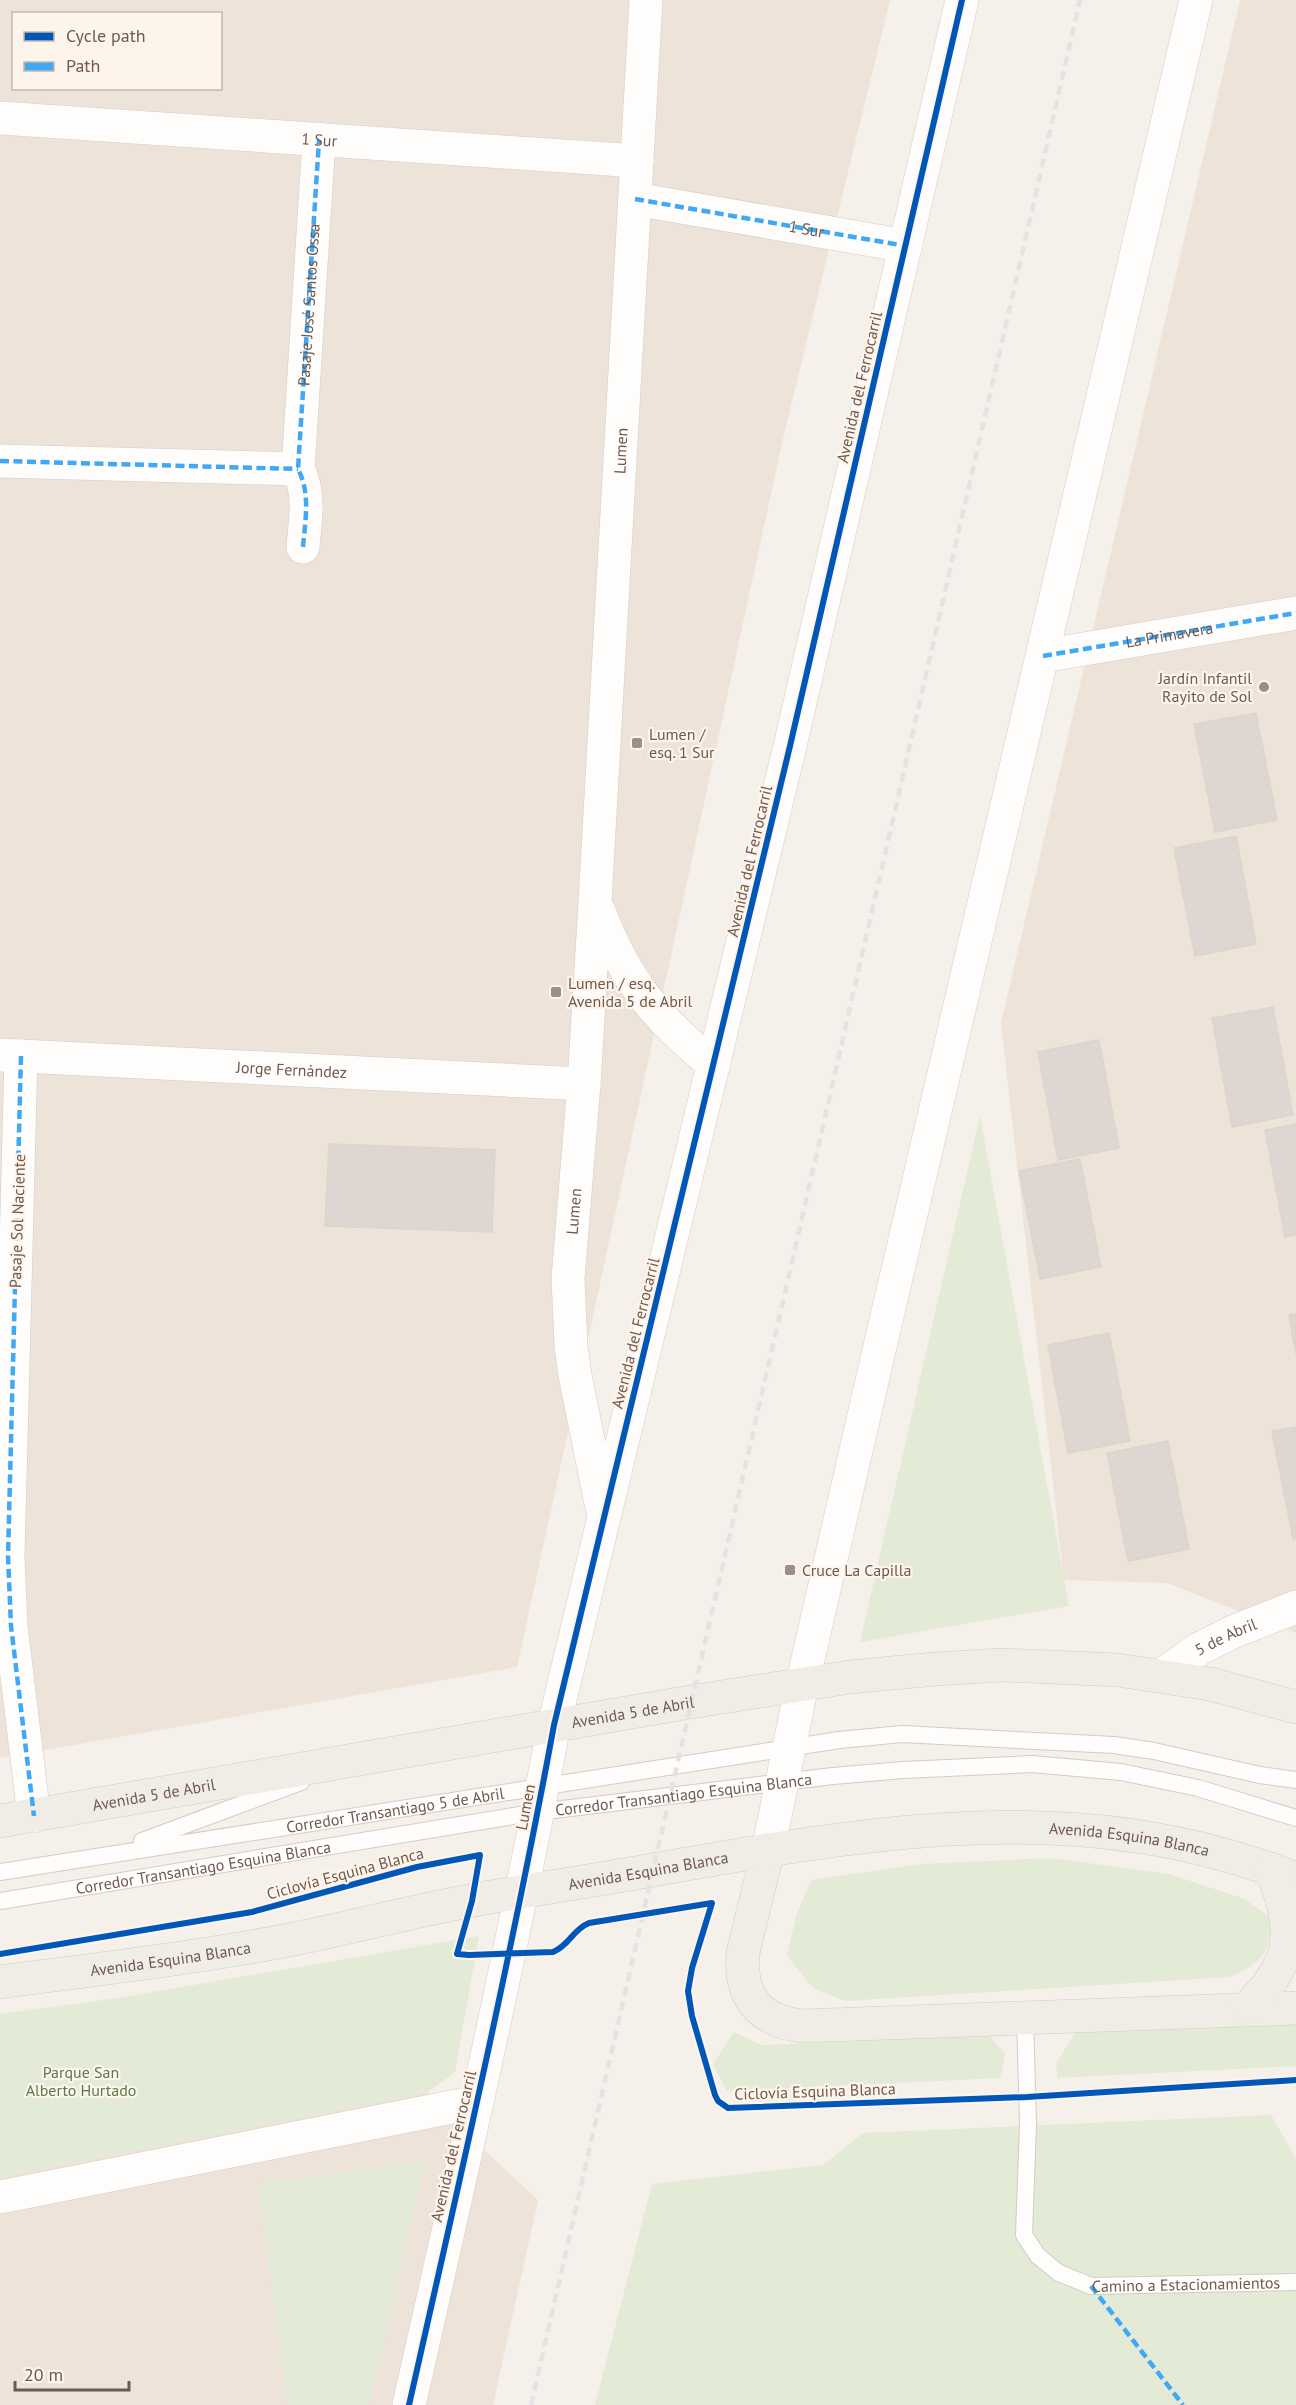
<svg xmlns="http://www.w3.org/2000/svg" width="1296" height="2405" font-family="'PT Sans',sans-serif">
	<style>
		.residential { fill: #ede3d8; fill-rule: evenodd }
		.green { fill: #e3ead6 }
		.building { fill: #ded6d0; stroke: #ddd4cd; stroke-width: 1.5 }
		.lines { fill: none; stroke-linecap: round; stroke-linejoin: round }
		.lane-casing { stroke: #d2ccc6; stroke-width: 18 }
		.street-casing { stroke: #d2ccc6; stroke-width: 34 }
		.secondary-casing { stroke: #d4cdc6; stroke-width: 34 }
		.primary-casing { stroke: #d3cbc7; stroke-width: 34 }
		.lane { stroke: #fefdfc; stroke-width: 16 }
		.street { stroke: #fefdfc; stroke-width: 33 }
		.secondary { stroke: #fefdfc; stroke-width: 33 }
		.primary { stroke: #f0ece6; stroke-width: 33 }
		.rail { stroke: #e4e2e4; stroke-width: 4.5; stroke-dasharray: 9 6; stroke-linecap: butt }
		.quiet { stroke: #3fa9f5; stroke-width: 4.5; stroke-dasharray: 9 4.5; stroke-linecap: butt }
		.cycleway-casing { stroke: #fdf5ec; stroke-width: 10 }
		.cycleway { stroke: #0057b8; stroke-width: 6 }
		.poi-dot { fill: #9f8e85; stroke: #fdf5ec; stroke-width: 2 }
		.labels { text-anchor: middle; stroke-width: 4.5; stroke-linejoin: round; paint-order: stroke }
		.street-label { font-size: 16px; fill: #70594e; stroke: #fdf5ec }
		.poi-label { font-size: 16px; fill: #70594e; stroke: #fdf5ec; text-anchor: start }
		.park-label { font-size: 16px; fill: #5a7a4a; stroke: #fdf5ec }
	</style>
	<rect width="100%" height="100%" fill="#f5f0ea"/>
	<!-- residential -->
	<path class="residential" d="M0,0H890L784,434L517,1667L0,1758ZM14,14H220V88H14Z
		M1240,0H1296V1633L1167,1583L1064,1580L1001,1023Z
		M428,2092L445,2114L538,2200L493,2405H0V2177Z"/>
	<!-- green -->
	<path class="green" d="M980,1116L1069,1606L860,1642Z
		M1050,1858L1169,1874L1245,1899L1271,1918C1270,1954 1263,1962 1230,1977L845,2001L813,1988L787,1956L797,1913L811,1880L923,1864Z
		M479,1936L455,2072L428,2092L0,2177V2014L118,1998Z
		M1296,2023V2066L1058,2078L1056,2064L1075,2033Z
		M734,2032L761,2045L865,2041L988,2034L1005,2054L1000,2078L727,2091L713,2064Z
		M1271,2115L1296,2158V2405H595L652,2184L823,2165L863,2133Z
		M426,2161L368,2405H288L258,2184Z"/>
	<!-- building -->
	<path class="building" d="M1256,713L1277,820L1215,832L1194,724Z
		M1236,836L1256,944L1195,956L1174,848Z
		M1273,1007L1293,1115L1232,1127L1212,1018Z
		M1099,1040L1119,1148L1058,1160L1038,1052Z
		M1296,1124V1235L1285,1237L1265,1130Z
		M329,1144L495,1150L492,1232L325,1226Z
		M1080,1159L1101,1267L1040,1279L1019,1171Z
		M1296,1314V1354L1289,1315Z
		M1109,1333L1130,1441L1068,1453L1048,1345Z
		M1296,1427V1538L1293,1539L1272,1431Z
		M1168,1441L1189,1549L1128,1561L1107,1453Z"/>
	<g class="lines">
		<defs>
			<g id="lane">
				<path d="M142,1841L301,1782"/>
				<path id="s1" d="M0,1872L839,1740L902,1734L1114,1745L1154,1751L1260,1775L1296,1780"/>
				<path id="s2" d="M0,1901L538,1812L833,1776L903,1770L1032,1764L1121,1772L1198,1788L1296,1818"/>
				<path id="s3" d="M1025,2018L1028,2125L1024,2235L1038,2256L1059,2273L1091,2286L1296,2282"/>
			</g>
			<g id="street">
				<path d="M635,199L906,246"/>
				<path d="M0,461L298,469"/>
				<path d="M303,547C305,521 311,494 298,469L319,140"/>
				<path id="s4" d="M1043,656L1296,613"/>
				<path id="s5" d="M0,1055L584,1084"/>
				<path d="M21,1056L8,1556L11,1626L34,1816"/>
				<path id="s6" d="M1161,1676L1199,1649L1235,1631L1296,1607"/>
			</g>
			<g id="secondary">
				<path id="s7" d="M0,118L637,161"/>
				<path d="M599,911C624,979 657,1020 714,1065"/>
				<path id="s8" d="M602,1508L575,1375L571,1346L568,1278L584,1084L595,902L646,0"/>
				<path d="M768,1850L802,1685L884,1329L1196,0"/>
				<path d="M0,2197L477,2102"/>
				<path d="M409,2405C460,2179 512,1953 554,1725L790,746L962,0"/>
			</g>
			<g id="primary">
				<path id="s9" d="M0,1821L690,1702L850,1677L935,1669L1002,1665L1118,1670L1210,1684L1296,1707"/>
				<path d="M768,1850L743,1953C739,1996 759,2021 802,2026L1296,2008"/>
				<path id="s10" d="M0,1982C98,1969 197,1958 294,1939C353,1927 410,1912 469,1901C534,1889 599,1880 664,1868C879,1830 1086,1795 1296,1879"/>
				<path d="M1247,2008C1295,1962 1296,1929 1271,1869"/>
			</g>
		</defs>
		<!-- lane casing -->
		<use href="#lane" class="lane-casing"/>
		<!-- street casing -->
		<use href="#street" class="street-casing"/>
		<!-- secondary casing -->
		<use href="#secondary" class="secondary-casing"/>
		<!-- primary casing -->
		<use href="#primary" class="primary-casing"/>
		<!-- lane -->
		<use href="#lane" class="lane"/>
		<!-- street -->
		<use href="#street" class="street"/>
		<!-- secondary -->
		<use href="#secondary" class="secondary"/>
		<!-- primary -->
		<use href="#primary" class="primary"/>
		<!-- rail -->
		<path class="rail" d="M531,2405L1080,0"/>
		<!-- quiet -->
		<g class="quiet">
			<path id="s11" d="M635,199L906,246"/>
			<path d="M0,461L298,469"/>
			<path id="s12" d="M303,547C305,521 311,494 298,469L319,140"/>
			<path d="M1043,656L1296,613"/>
			<path d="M21,1056L8,1556L11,1626L34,1816"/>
			<path d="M1091,2286L1183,2405"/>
		</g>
		<defs>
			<path id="cycleway" d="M0,1954L252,1912L417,1867L480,1855L472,1901L457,1954L469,1955L553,1952C570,1945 572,1930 589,1923L712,1903L692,1968L688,1991L692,2016L715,2095L718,2101L728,2108L1027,2097L1296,2080
				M409,2405C460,2179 512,1953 554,1725L790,746L962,0"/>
		</defs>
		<!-- cycleway casing -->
		<use href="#cycleway" class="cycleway-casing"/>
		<!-- cycleway -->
		<use href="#cycleway" class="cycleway"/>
	</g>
	<!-- markers -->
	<g class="poi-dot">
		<circle cx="1264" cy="687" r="6"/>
		<rect x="631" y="737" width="12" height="12" rx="3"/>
		<rect x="550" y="986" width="12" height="12" rx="3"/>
		<rect x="784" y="1564" width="12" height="12" rx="3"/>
	</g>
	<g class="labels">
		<!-- street labels -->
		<g class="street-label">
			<text dy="6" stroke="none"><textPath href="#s7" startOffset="320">1 Sur</textPath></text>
			<text dy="6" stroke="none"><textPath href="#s11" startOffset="174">1 Sur</textPath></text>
			<text dy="6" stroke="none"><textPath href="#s12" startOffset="244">Pasaje José Santos Ossa</textPath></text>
			<text transform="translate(859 387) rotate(-77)" y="6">Avenida del Ferrocarril</text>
			<text dy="6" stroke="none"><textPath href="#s8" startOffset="1062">Lumen</textPath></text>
			<text dy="6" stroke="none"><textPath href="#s4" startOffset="128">La Primavera</textPath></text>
			<text transform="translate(749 861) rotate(-77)" y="6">Avenida del Ferrocarril</text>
			<text dy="6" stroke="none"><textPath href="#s5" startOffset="292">Jorge Fernández</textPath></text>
			<text dy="6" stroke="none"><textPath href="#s8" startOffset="300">Lumen</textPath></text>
			<text transform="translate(17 1221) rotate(-88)" y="6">Pasaje Sol Naciente</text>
			<text transform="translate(635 1333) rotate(-76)" y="6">Avenida del Ferrocarril</text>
			<text dy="6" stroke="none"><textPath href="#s6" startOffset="76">5 de Abril</textPath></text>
			<text dy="6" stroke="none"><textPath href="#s9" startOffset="642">Avenida 5 de Abril</textPath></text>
			<text dy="6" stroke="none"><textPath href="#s2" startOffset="692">Corredor Transantiago Esquina Blanca</textPath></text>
			<text dy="6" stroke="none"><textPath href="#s9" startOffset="156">Avenida 5 de Abril</textPath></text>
			<text transform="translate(525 1807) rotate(-79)" y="6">Lumen</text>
			<text dy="6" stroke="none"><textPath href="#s1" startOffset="400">Corredor Transantiago 5 de Abril</textPath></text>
			<text dy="6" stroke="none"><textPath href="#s10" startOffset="1143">Avenida Esquina Blanca</textPath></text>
			<text dy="6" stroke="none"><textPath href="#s2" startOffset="206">Corredor Transantiago Esquina Blanca</textPath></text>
			<text dy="6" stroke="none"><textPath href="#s10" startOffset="658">Avenida Esquina Blanca</textPath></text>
			<text transform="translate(345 1873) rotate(-15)" y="6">Ciclovía Esquina Blanca</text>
			<text dy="6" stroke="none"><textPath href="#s10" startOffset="172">Avenida Esquina Blanca</textPath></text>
			<text transform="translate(815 2091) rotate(-2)" y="6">Ciclovía Esquina Blanca</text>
			<text transform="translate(453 2146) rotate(-77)" y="6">Avenida del Ferrocarril</text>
			<text dy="6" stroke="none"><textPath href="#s3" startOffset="399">Camino a Estacionamientos</textPath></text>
		</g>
		<!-- poi labels -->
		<g class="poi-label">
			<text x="1252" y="684" text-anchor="end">Jardín Infantil<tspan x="1252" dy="18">Rayito de Sol</tspan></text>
			<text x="649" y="740">Lumen /<tspan x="649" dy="18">esq. 1 Sur</tspan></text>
			<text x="568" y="989">Lumen / esq.<tspan x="568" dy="18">Avenida 5 de Abril</tspan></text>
			<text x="802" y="1576">Cruce La Capilla</text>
		</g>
		<!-- park labels -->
		<g class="park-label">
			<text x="81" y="2078">Parque San<tspan x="81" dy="18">Alberto Hurtado</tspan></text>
		</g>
	</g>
	<!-- legend -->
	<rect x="12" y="12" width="210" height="78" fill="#fdf5ec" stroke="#c5b7ad" stroke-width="1.5"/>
	<rect x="24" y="32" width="30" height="9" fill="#0057b8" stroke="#c5b7ad" stroke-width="1.5"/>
	<text x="66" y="42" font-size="18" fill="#70594e">Cycle path</text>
	<rect x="24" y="62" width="30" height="9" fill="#3fa9f5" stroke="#c5b7ad" stroke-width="1.5"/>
	<text x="66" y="72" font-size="18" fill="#70594e">Path</text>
	<!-- scale -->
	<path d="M15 2381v9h114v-9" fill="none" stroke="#70594e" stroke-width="3"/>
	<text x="24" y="2381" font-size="18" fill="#70594e" stroke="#fdf5ec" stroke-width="4.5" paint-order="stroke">20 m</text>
</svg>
